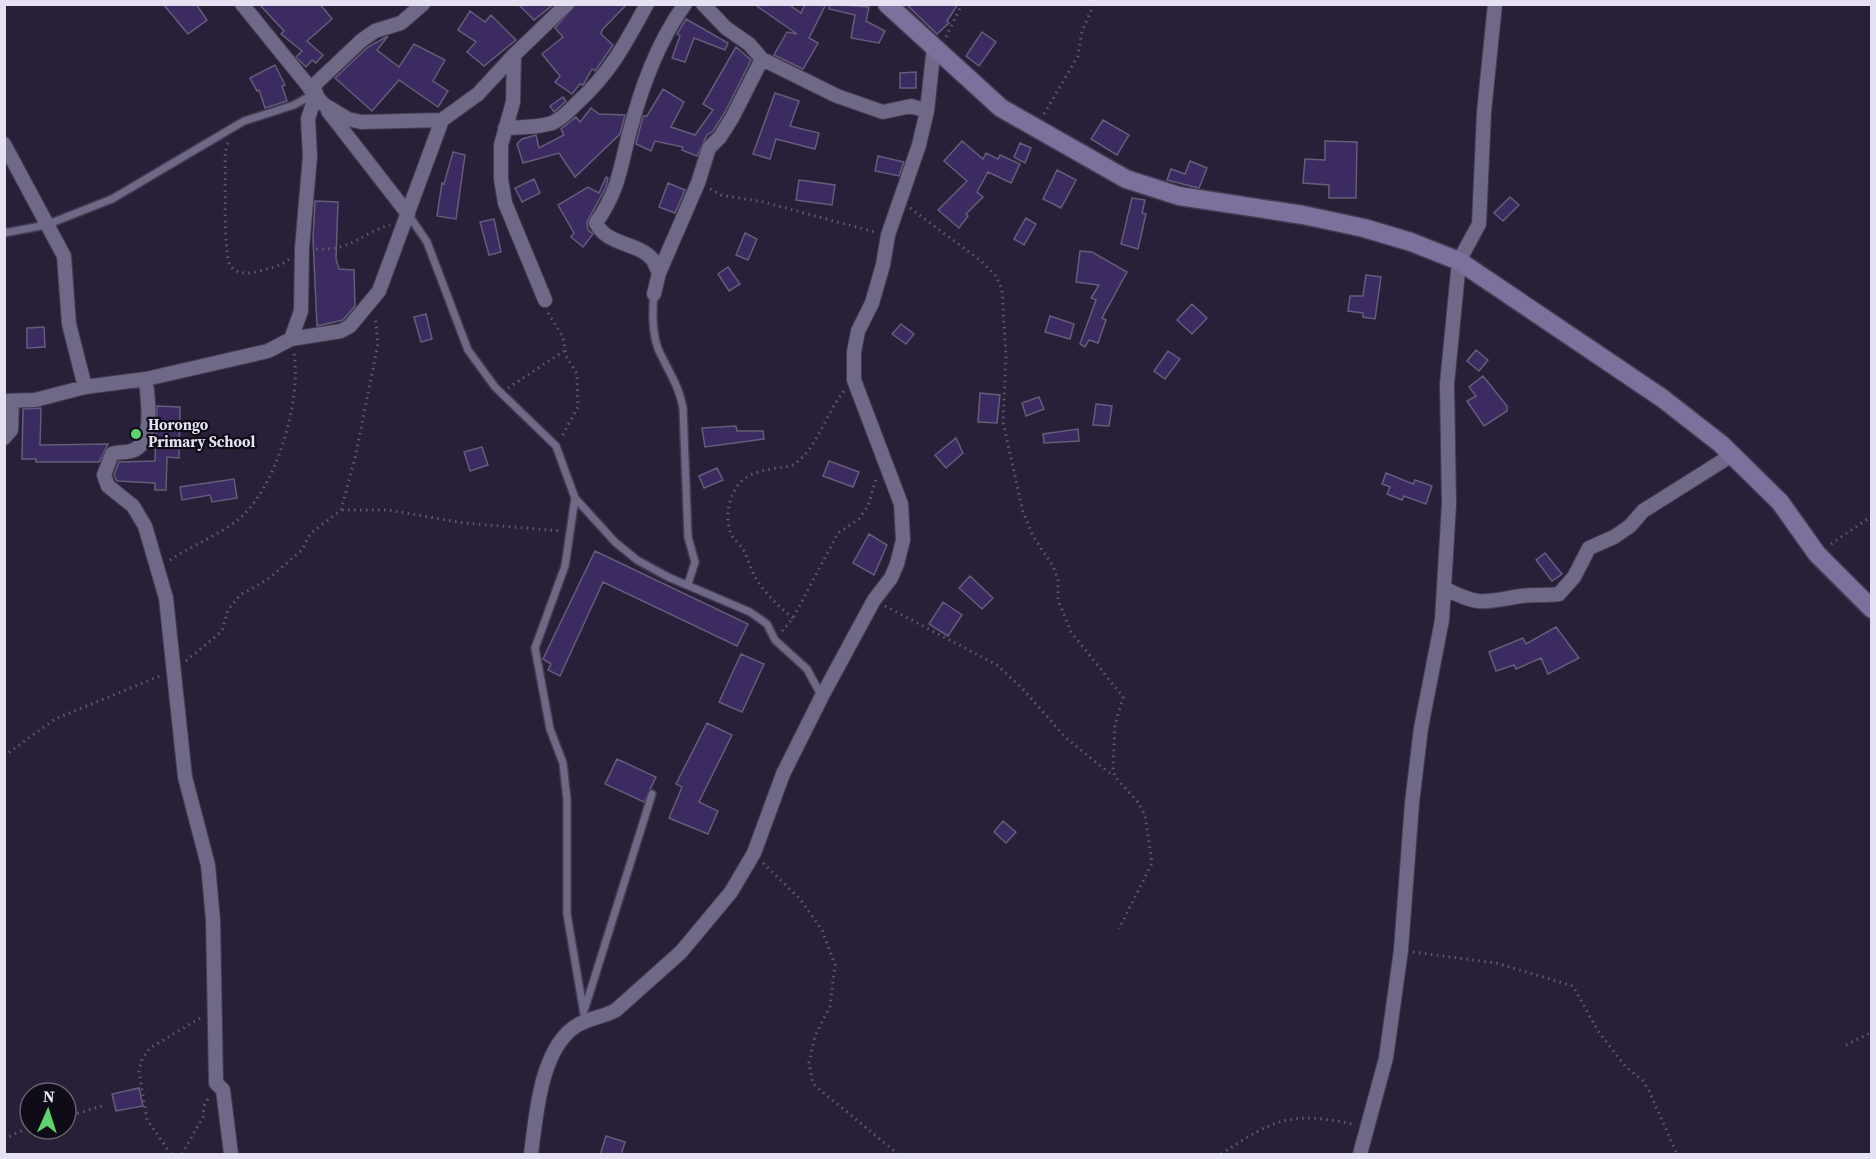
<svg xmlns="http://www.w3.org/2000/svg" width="1876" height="1159" font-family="'Source Serif 4',serif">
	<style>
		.building { fill: #3c2b61; stroke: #645d7a; stroke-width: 1.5 }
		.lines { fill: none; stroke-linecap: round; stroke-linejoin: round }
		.lane-casing { stroke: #433d52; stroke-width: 10 }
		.street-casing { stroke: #433d52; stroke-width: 16 }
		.secondary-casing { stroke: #433d52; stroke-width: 21 }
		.path { stroke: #605a70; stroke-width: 3; stroke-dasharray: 1.5 4.5; stroke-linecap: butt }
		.lane { stroke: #6f6886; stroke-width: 7 }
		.street { stroke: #6f6886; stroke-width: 14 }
		.secondary { stroke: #7c709d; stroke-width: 18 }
		.poi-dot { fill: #5dd56c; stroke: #0f0c17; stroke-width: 2 }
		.labels { text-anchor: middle; stroke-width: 4.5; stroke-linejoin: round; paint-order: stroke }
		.poi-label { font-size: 15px; font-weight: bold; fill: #e5e1f2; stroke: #0f0c17; text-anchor: start }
	</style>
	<rect width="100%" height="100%" fill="#272038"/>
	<!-- building -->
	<path class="building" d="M163,4H196L207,20L188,34Z
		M259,4H320L332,19L307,41L323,55L316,63L312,60L306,67L296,57L302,51L281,34L284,31Z
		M518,4H554L534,20Z
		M576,4H627L602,30L601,34L613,45L595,71L592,69L583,85L580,84L572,94L555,82L560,76L542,54L563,37L555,28Z
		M754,4H788L801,13L805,4H826L809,38L818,43L803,69L774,55L787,32L797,34Z
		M829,4L869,7L866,21L885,31L879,43L851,38L855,15L829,9Z
		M906,4H958L947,21L949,23L937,34Z
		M470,11L485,22L491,15L516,40L484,66L467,52L476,42L458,30Z
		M686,19L728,43L725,50L694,38L685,62L672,58L680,36L677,34Z
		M982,32L996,42L979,66L966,56Z
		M388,36L377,50L399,67L414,44L445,60L433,81L448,91L438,107L399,80L372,111L335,78L368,47Z
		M736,47L751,60L724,114L713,131L707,135L697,156L682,150L683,147L655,141L651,151L636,144L643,116H647L663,89L684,102L671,127L695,135L713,110L703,104Z
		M275,65L285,85L282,86L287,101L265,108L259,90L257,91L250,78Z
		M916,72V88H900V73Z
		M775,93L799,101L790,126L819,133L815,149L776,139L770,159L753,154Z
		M563,97L566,101L554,112L550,106Z
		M591,108L599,114L625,115L620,134L575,177L559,153L523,163L517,144L522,139L536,135L539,148L564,135L561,129L576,117L580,122Z
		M1103,120L1129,135L1117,155L1091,139Z
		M962,141L983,159L986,153L998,159L1000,155L1020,164L1011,183L988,172L977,192L983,197L966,214L968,216L959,228L938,210L967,181L944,161Z
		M1325,141L1357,142L1356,198H1329V185L1303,183L1305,159L1325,160Z
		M1020,143L1031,148L1025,163L1014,157Z
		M453,152L465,155L456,219L437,216L442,183L444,184Z
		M878,156L904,162L899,176L875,171Z
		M1190,161L1207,168L1199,188L1167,180L1171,169L1185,174Z
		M1057,170L1076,180L1061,208L1043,199Z
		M606,177L608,178L606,187L587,222L588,230L593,234L583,247L571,237L574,233L558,205L588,187L599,193Z
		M534,179L540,193L522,202L515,188Z
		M799,180L835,185L832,205L796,200Z
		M668,183L685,190L675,213L659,207Z
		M1510,197L1519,205L1503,221L1494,213Z
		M1132,198L1145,200L1142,213L1146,214L1138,249L1121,244Z
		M315,201L338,202L336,259L339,269L354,270L355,306L343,320L317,326L313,239Z
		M1026,218L1036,224L1024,245L1014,239Z
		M494,219L501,252L489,255L480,222Z
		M745,233L757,239L748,260L736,255Z
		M1080,251L1092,252L1127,272L1102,318L1106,320L1098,343L1089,340L1085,347L1080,344L1096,300L1091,298L1099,285L1076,282Z
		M728,267L740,284L729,291L718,274Z
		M1366,275L1381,277L1375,319L1363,317V313L1348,311L1350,296H1363Z
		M1192,304L1207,318L1192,334L1177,320Z
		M426,314L432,339L421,342L414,317Z
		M1050,316L1074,324L1070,339L1045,332Z
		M901,324L914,334L906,344L892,334Z
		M44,327L45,347L27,348V328Z
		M1476,350L1488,360L1479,371L1467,361Z
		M1168,351L1180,359L1165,379L1154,371Z
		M1483,376L1507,406V411L1484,426L1467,401L1476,396L1469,387Z
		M980,393L1000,395L997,423L978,422Z
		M1039,397L1044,409L1026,416L1022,403Z
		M1096,404L1112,406L1109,426L1093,425Z
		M157,406L180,407L179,458L167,457L166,490H155V483L117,481L114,475L119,462L155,461Z
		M41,408L40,445L108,444L99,462H36V459H22L23,409Z
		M736,426L737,431H763L764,439L705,447L702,428Z
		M1078,429L1079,441L1044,443L1043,434Z
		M956,438L963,453L946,468L935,455Z
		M482,447L488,465L470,471L464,452Z
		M829,461L859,472L853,487L823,476Z
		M717,468L723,480L704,488L699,476Z
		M1386,473L1413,484L1415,480L1432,486L1426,504L1404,496L1402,500L1387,494L1390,487L1382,484Z
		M234,479L237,498L212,502L210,495L182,500L180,487Z
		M869,534L887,545L874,575L853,563Z
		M595,551L748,624L737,646L603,582L560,676L548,670L551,664L543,659Z
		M1545,553L1562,574L1552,581L1536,560Z
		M970,576L993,598L982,609L959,588Z
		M943,602L962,615L948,636L929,624Z
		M1556,627L1579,658L1548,674L1541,658L1516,669L1514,665L1496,671L1489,652L1523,638L1526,644Z
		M741,654L764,664L742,712L719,702Z
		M707,723L732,735L699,802L718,811L708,834L669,818L682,787L676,784Z
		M617,759L656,777L644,802L605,784Z
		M1003,821L1016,832L1006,843L994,832Z
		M139,1088L143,1106L116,1111L112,1094Z
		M606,1136L625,1142L621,1155H600Z"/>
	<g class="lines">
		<defs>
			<path id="lane" d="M408,214L427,242L468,350L495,387L556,446L575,498L565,566L535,648L550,729L563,763L567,800V914L585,1020
				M4,233L46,225L112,199L244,121L294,105L314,94
				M654,294C652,312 652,339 661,355C670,374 679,386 683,408L688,537L695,562L688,584
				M575,498L615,542L637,560L668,577L750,612L767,624L775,640L807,669L821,695
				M585,1008L652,794"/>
			<path id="street" d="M242,4L323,104L348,119L361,122L442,120
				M703,4L726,28L749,44L762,59L837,96L883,112L911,106L927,111
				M514,55L513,102L501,145V179L505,203L545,300
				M310,89L362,40L375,31L401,23L423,4
				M328,111L408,214
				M505,128C521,127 537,128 552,123C562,119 570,110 577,103C611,72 625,44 647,4
				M4,144L64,256L69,324L85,387
				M659,273L698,183L709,148L720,137L732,118L762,59
				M654,294L659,273C657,269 655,264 653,260C639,242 607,246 596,223C619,189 619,173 629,134C641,88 657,43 685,4
				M291,339L301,311L302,248L310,156L308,119L316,93
				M146,379C147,398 155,437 136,449C128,454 119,451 112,454L104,475L108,486L133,506L145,526L166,598L185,777L208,865L213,920L216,1083L223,1090L231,1154
				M4,401L35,400L85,387L146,379L268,351L291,339L341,331L350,326L379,291L442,120L478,94L514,55L567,4
				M4,438L11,430L12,402
				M1444,588C1480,607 1484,602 1521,596C1534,594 1547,596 1559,594L1574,577L1589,548L1614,537L1630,526L1643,511L1732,455
				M531,1154C536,1117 540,1053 573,1028C586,1018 602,1018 616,1010L681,952L731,892L754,853L783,774L822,696L874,600L891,578L897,564L903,540L901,504L854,380V352L858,331L872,303L883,265L888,235L919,145L927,111L934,46
				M1360,1154L1386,1058L1401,950L1412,803L1421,728L1442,620L1449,504L1447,384L1459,261L1479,224L1484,112L1495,4"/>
			<path id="secondary" d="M887,4L1001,108L1126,179L1179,196L1303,215L1364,228L1411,242L1459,261L1662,398L1721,444L1780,502L1817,554L1872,609"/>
		</defs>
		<!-- lane casing -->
		<use href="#lane" class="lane-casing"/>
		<!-- street casing -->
		<use href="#street" class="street-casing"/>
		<!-- secondary casing -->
		<use href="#secondary" class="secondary-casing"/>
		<!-- path -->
		<path class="path" d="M946,37L962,4
			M1044,114L1078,56L1082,31L1094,4
			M228,143L225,153C226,174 223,253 230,265C236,275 249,274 259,271C270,268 280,267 289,259
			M710,189L721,195L763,202L875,232
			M910,208L981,261L996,276L1002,289L1006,357L1003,422L1023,512L1033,536L1053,566L1058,580V600L1071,632L1123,697L1115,725L1113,769L1115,777L1137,801L1145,815L1152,863L1119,929
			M316,249C352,251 359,234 390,225
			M548,313L563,337L566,356L577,374L578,407L561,438
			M508,388L564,351
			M342,510H388L464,523L562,531
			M1831,544L1872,516
			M170,560C190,547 214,537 234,523C275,494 302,401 294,353
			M885,606L997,665L1022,688L1066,738L1113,776
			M793,618C778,606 762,591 753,573C749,565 747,555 742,548C739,543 733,539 731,534C724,517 729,491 744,479C762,466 786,470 796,463C819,445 826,412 845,390
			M782,631L793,618L838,533L859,519L868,506L876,479
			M186,661L222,631L228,610L240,595L267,580L302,550L310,534L341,510L355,458L378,344L375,317
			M4,756L55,719L160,676
			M763,863L800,899L822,930L835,965L830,1006L815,1036L809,1063L813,1084L898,1154
			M1413,952L1496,963L1573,986L1598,1031L1625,1066L1643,1081L1649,1091L1677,1154
			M1846,1045L1872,1032
			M66,1117L102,1106
			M4,1139L30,1127
			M171,1154L147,1120L139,1071L142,1059L150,1048L202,1017
			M182,1154L203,1117L204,1106L209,1097
			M1221,1154C1275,1119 1289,1111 1353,1124"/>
		<!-- lane -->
		<use href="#lane" class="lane"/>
		<!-- street -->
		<use href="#street" class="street"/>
		<!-- secondary -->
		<use href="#secondary" class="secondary"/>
	</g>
	<!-- markers -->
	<circle class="poi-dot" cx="136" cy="434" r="6"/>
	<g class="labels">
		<!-- poi labels -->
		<g class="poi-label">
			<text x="148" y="430">Horongo<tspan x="148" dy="17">Primary School</tspan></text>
		</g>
	</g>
	<!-- border -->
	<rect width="1876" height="1159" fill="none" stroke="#e5e1f2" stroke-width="12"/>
	<!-- north arrow -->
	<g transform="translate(48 1111) rotate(3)"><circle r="28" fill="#0f0c17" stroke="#65616f" stroke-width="1.5"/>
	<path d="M0-4.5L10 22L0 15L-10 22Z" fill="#5dd56c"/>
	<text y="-9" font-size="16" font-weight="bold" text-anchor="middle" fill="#e5e1f2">N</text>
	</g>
</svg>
